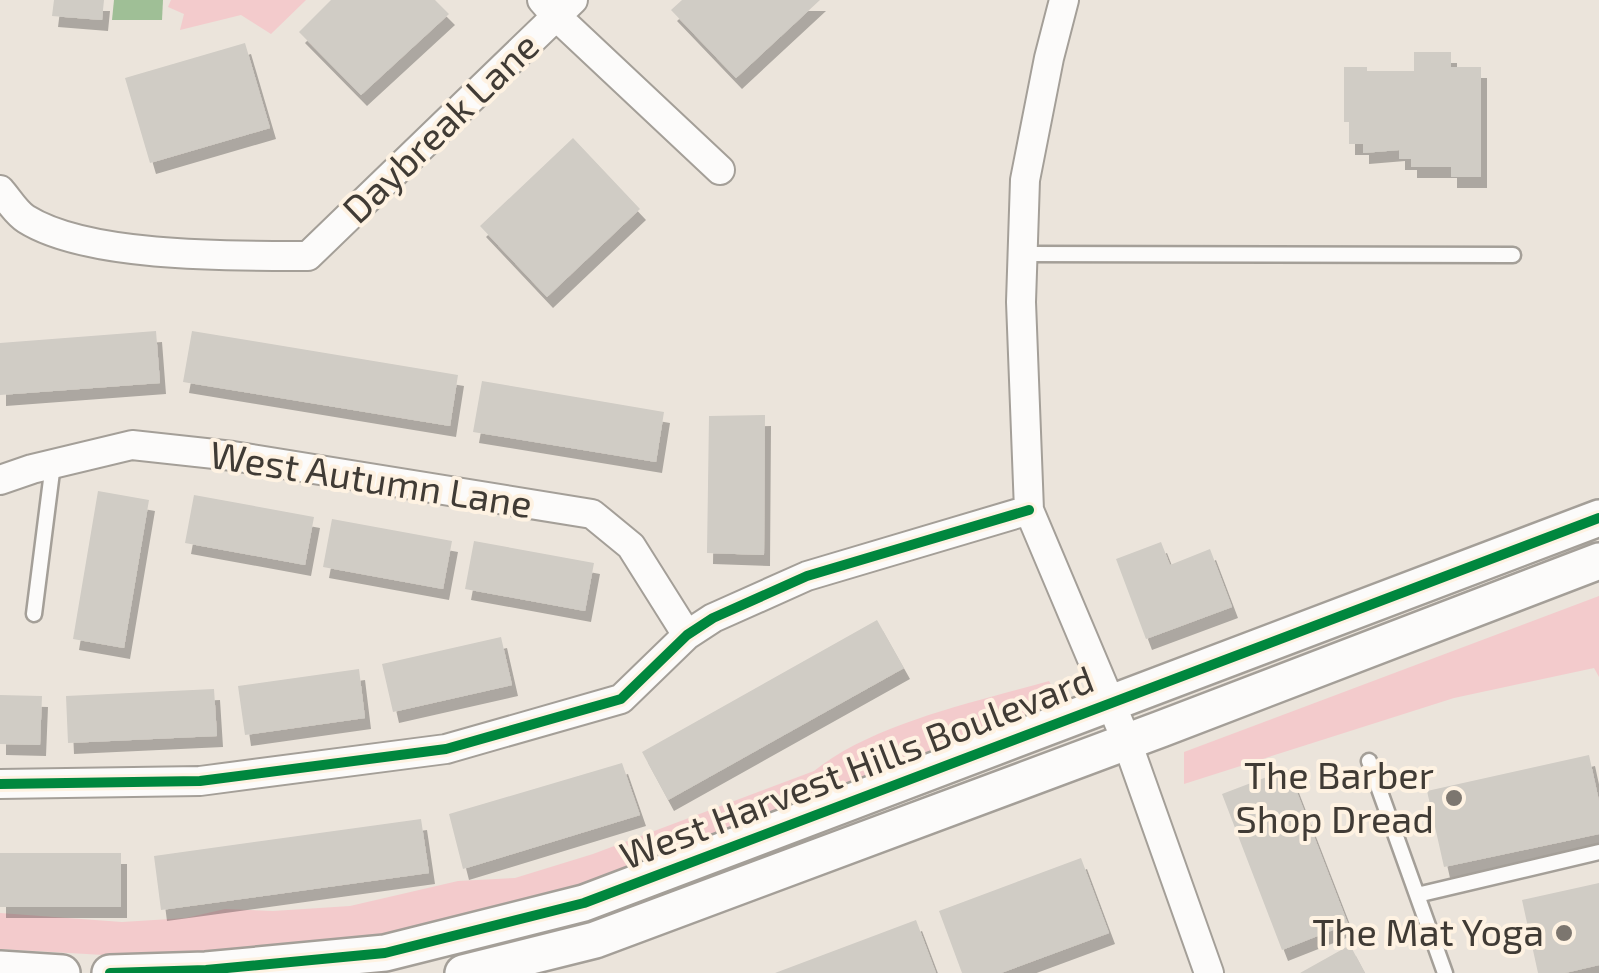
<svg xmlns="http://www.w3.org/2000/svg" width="1599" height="973" font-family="'Exo 2',sans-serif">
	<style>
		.green { fill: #f3cbcc }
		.water { fill: #9fbf96 }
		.building { fill: #d0ccc5; filter: url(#shadow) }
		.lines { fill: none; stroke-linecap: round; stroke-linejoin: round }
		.service-casing { stroke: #a49f98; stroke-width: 19 }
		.minor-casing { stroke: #a49f98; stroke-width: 32 }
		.tertiary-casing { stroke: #a49f98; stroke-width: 40 }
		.service { stroke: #fcfbfa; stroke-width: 14 }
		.minor { stroke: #fcfbfa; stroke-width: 28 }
		.tertiary { stroke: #fcfbfa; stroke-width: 35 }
		.cycleway-casing { stroke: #fef2e2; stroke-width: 16 }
		.cycleway { stroke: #00873e; stroke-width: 10 }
		.poi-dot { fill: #7c766f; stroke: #fef2e2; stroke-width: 4 }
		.labels { text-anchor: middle; stroke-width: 8; stroke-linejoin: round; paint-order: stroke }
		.street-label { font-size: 38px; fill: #403b35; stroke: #fef2e2 }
		.poi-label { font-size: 38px; fill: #403b35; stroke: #fef2e2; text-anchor: end }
	</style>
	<defs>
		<filter id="shadow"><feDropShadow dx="6" dy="11" stdDeviation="0" flood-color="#0004"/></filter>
	</defs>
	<rect width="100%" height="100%" fill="#ebe4db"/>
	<!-- green -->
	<path class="green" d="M171,0H306L271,34L241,15L180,30L184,14L168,7Z
		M1599,596V677L1594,668L1454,698L1184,784V752Z
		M1049,681L1062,704L549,897L383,937L138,957L0,949V913L122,922L186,918L225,909L273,911L350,906L458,881L515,878L593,854L814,771C874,723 976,702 1049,681Z"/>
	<!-- water -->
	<path class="water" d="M114,0H163L162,20H112Z"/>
	<!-- building -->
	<path class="building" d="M54,0H104L102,20L52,16Z
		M331,0H435L449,14L361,95L299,32Z
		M682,0H820L736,78L671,10Z
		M245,43L270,128L150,163L125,78Z
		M1414,52H1451V67H1481V177H1451V167H1411V159H1399V150L1363,153V144H1349V122H1344V67H1367V71H1414Z
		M573,138L640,209L547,297L480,226Z
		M156,331L160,383L0,395V343Z
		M192,331L458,375L450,426L183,382Z
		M482,381L664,412L656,462L473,432Z
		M765,415L764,555L707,553L709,416Z
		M98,491L149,500L124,648L73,639Z
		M194,495L314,517L305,565L185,543Z
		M332,519L452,541L443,589L323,567Z
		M474,541L594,563L585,611L465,589Z
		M1161,542L1170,565L1210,549L1232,607L1146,639L1116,559Z
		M877,620L904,668L668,800L642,752Z
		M501,637L512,685L393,712L382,664Z
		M359,669L365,718L245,735L238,686Z
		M214,689L217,736L68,743L66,696Z
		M0,695L42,696L40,745L0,744Z
		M1589,755L1599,801V834L1444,867L1427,791Z
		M622,763L640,815L463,869L449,814Z
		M1288,769L1348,924L1282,950L1222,794Z
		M421,819L429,873L161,910L154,856Z
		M0,853H121V907H0Z
		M1081,858L1109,933L1001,973H962L939,911Z
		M1599,883V965L1565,973H1538L1522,900Z
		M916,920L936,973H775Z
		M1350,945L1365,973H1300Z"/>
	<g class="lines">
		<defs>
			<path id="service" d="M1023,254L1513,255
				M34,614L53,464
				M1369,761L1445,973
				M1417,895L1599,852"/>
			<path id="minor" d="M542,0L556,16L720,170
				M1064,0L1049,58L1025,180L1021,302L1029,510L1127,742L1209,973
				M0,190C8,199 16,213 26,219C88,258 234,256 308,256L573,0
				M0,480L32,469L132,445L233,456L592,514L631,546L687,635
				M0,784L200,781L446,749L621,699L687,635L713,618L807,576L1029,510"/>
			<path id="tertiary" d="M0,969L62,973
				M110,973L206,970L385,953L584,903L1599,518
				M463,973L595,940L1161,729L1599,561"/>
		</defs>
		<!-- service casing -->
		<use href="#service" class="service-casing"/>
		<!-- minor casing -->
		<use href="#minor" class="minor-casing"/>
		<!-- tertiary casing -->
		<use href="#tertiary" class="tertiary-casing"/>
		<!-- service -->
		<use href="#service" class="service"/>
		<!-- minor -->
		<use href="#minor" class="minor"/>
		<!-- tertiary -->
		<use href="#tertiary" class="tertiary"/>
		<defs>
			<path id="cycleway" d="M0,784L200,781L446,749L621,699L687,635L713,618L807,576L1029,510
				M110,973L206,970L385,953L584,903L1599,518"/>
		</defs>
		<!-- cycleway casing -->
		<use href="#cycleway" class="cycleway-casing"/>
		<!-- cycleway -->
		<use href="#cycleway" class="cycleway"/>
	</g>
	<!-- markers -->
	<g class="poi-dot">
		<circle cx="1454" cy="798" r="10"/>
		<circle cx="1564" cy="933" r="10"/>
	</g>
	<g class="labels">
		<!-- street labels -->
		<g class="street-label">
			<text transform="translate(441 128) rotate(-44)" y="13">Daybreak Lane</text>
			<text transform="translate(371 480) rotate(9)" y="13">West Autumn Lane</text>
			<text transform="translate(857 768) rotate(-21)" y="13">West Harvest Hills Boulevard</text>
		</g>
		<!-- poi labels -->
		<g class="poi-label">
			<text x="1434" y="789">The Barber<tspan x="1434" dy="44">Shop Dread</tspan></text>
			<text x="1544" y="946">The Mat Yoga</text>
		</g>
	</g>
</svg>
